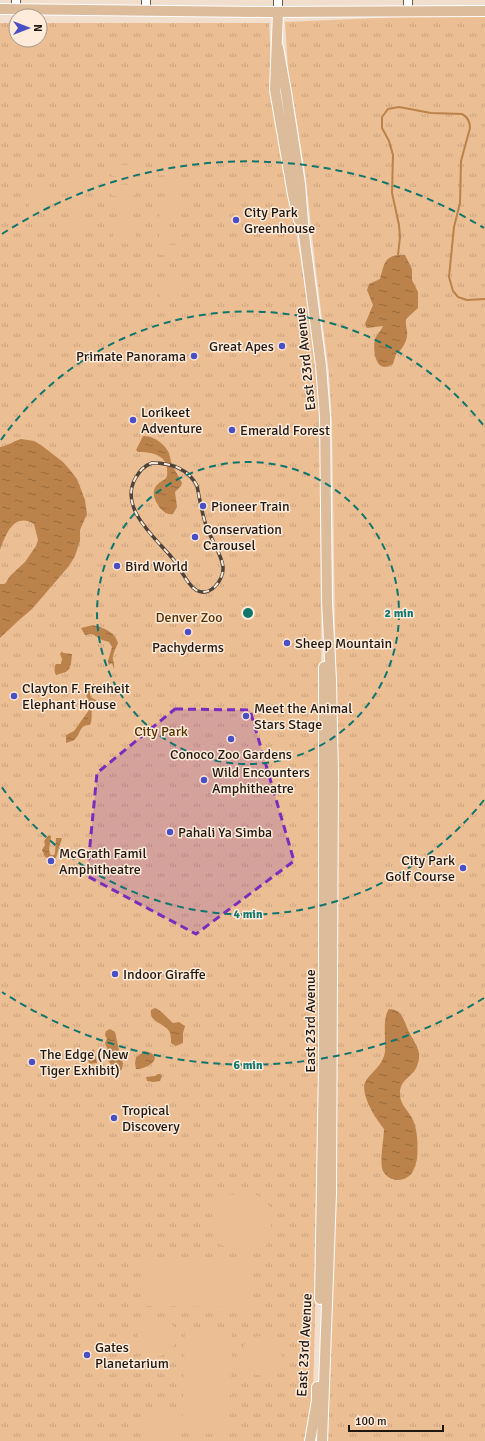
<svg xmlns="http://www.w3.org/2000/svg" width="485" height="1441" font-family="Signika,sans-serif">
	<style>
		.grass { fill: url(#grass-tufts) }
		.garden { fill: #ecbe93 }
		.water { fill: url(#water-ripples) }
		.lines { fill: none; stroke-linecap: round; stroke-linejoin: round }
		.stream { stroke: #bb834b; stroke-width: 2 }
		.minor-casing { stroke: #69594a; stroke-width: 10 }
		.major-casing { stroke: #fff; stroke-width: 12 }
		.minor { stroke: #fff; stroke-width: 8 }
		.major { stroke: #dcbc9b; stroke-width: 10 }
		.rail-casing { stroke: #4c433a; stroke-width: 3.5 }
		.rail { stroke: #feebda; stroke-width: 2; stroke-dasharray: 6; stroke-linecap: butt }
		.marked { fill: #7b2cbf; fill-opacity: 0.2; stroke: #7b2cbf; stroke-width: 3; stroke-dasharray: 8 5; stroke-linejoin: round }
		.ring { fill: none; stroke: #0f766e; stroke-width: 2; stroke-dasharray: 7 5 }
		.poi-dot { fill: #4950c5; stroke: #feebda; stroke-width: 1.5 }
		.labels { text-anchor: middle; stroke-width: 3; stroke-linejoin: round; paint-order: stroke }
		.poi-label { font-size: 14px; fill: #1f1812; stroke: #feebda; text-anchor: start }
		.street-label { font-size: 14px; fill: #1f1812; stroke: #feebda }
		.park-label { font-size: 14px; fill: #563101; stroke: #feebda }
		.centre { fill: #0f766e; stroke: #feebda; stroke-width: 2 }
		.ring-label { font-size: 12px; text-anchor: middle; font-weight: bold; fill: #0f766e; stroke: #feebda; stroke-width: 3; stroke-linejoin: round; paint-order: stroke }
	</style>
	<defs>
		<pattern id="grass-tufts" width="24" height="20" patternUnits="userSpaceOnUse"><rect width="24" height="20" fill="#ecbe93"/><path d="M3 7l-1-3M5 7V3M7 7l1-3M15 17l-1-3M17 17v-4M19 17l1-3" fill="none" stroke="#caa37e"/></pattern>
		<pattern id="water-ripples" width="26" height="14" patternUnits="userSpaceOnUse"><rect width="26" height="14" fill="#bb834b"/><path d="M2 4q2-2 4 0t4 0M15 11q2-2 4 0t4 0" fill="none" stroke="#976a3d"/></pattern>
	</defs>
	<rect width="100%" height="100%" fill="#f1decd"/>
	<!-- grass -->
	<path class="grass" d="M402,17H485V1441H328L335,1177L338,831L332,421L329,374L316,271L305,171L288,69L285,22Z
		M0,23H16V40H40V23H269L272,90L311,321L318,376L321,427L322,520L321,683L323,779L318,869L320,909L319,1159L313,1395L306,1441H0Z"/>
	<!-- garden -->
	<path class="garden" d="M181,164V175H159L158,165Z
		M112,165H134V175L112,176Z
		M181,180V191H159V181Z
		M67,182H90V192H67Z
		M112,185H135V195L112,196Z
		M45,186L46,210H29V187Z
		M181,196V207H159V197Z
		M90,201V212H68L67,202Z
		M112,201H135V211L113,212Z
		M181,212V223H159V213Z
		M113,217H135V227L113,228Z
		M68,218H90V228H68Z
		M159,229H182V239H159Z
		M113,233H135V243L113,244Z
		M159,245H182V255H160Z
		M160,281H182V298L160,299Z
		M244,1193C256,1192 270,1200 272,1214C273,1225 267,1241 265,1252C219,1253 207,1245 214,1197Z
		M146,1260L250,1261V1307L146,1306Z
		M155,1317C167,1317 176,1324 176,1336C176,1353 156,1364 144,1350C142,1347 142,1345 140,1341C139,1339 136,1337 138,1333C138,1331 140,1330 141,1328C144,1322 149,1319 155,1317Z
		M185,1329L232,1330L229,1434L182,1433Z
		M259,1336C271,1337 281,1347 282,1358C277,1362 276,1370 270,1373C266,1375 262,1375 258,1375C231,1374 236,1340 259,1336Z
		M158,1408C175,1410 184,1427 172,1441H145L137,1429V1423C147,1416 140,1409 158,1408Z"/>
	<!-- water -->
	<path class="water" d="M398,255H405L412,269V280L418,292V308L406,319C405,326 408,331 407,335C407,342 401,351 396,354L393,364C391,365 387,367 384,367C374,366 373,346 375,339C377,334 381,331 383,326L367,328L365,324L373,305L367,290L369,284L380,279C384,267 383,257 398,255Z
		M143,436C153,435 165,444 169,453C170,457 171,461 172,465C175,471 179,476 182,483L181,486L175,492L177,507L173,514C167,515 164,512 160,508C154,500 150,490 159,483C161,481 165,480 166,478C168,475 167,471 167,468C165,454 150,452 138,452L136,450Z
		M21,439L34,441L41,445L63,462L70,470L77,479L85,500L87,514L80,530V541L75,556L69,566L32,609L18,621L0,638V584H5L10,576L25,562L36,546L38,540L34,524C14,512 6,534 0,550V447C8,446 13,441 21,439Z
		M93,625C104,628 115,632 118,643C116,648 114,651 113,656C112,661 115,662 114,669L112,663L109,665L108,661L112,647L109,642L102,640L92,634L85,635L81,628Z
		M62,651L63,653L72,654L71,664L69,669L66,672L56,675C54,672 54,667 56,664H61L62,659L60,654Z
		M94,683L95,689L90,691C89,698 93,698 97,701V704C88,708 94,718 90,725C79,725 81,733 76,738C74,741 69,742 66,743V735L74,731L89,710L86,690L87,688H90Z
		M49,835L51,836C51,842 47,850 51,855H54L55,853L56,838H62C61,842 60,844 59,847C56,857 58,862 45,857L42,850L45,845L44,841Z
		M155,1008C160,1009 168,1019 173,1023L179,1022L185,1026L183,1033V1043L176,1046L171,1043C171,1039 171,1034 169,1031C163,1022 149,1023 151,1010Z
		M389,1009C403,1009 404,1022 409,1032C415,1044 423,1051 417,1066C413,1077 400,1079 400,1093C399,1104 409,1111 413,1120C418,1131 418,1147 417,1159C416,1163 414,1170 412,1173C404,1183 389,1182 383,1171C379,1163 384,1139 384,1129C376,1119 357,1091 367,1079C374,1070 383,1064 385,1052C386,1040 382,1018 389,1009Z
		M110,1029L115,1032L119,1050L120,1051L123,1064L122,1069L120,1071H116L106,1058L109,1053L105,1043L107,1039L105,1035L106,1031Z
		M94,1049L97,1063L89,1064L87,1053Z
		M145,1051C147,1052 149,1052 151,1053C163,1060 144,1070 136,1069L135,1063L136,1057Z
		M158,1074H160L162,1076L160,1081L154,1082L147,1081L146,1077L155,1076Z"/>
	<g class="lines">
		<!-- stream -->
		<path class="stream" d="M398,255L400,237L399,225L392,193L393,155L389,141L382,128V117L388,109L399,107L431,113L462,114C468,117 470,121 470,128L461,161L460,203L454,227L449,277L453,291L458,297L467,300L485,299"/>
		<defs>
			<path id="minor" d="M16,0V9
				M278,0V12
				M408,0V11
				M146,10V0"/>
			<path id="major" d="M0,9L267,12L485,11
				M278,12L275,90L293,195L299,220
				M278,47L286,92L300,184L304,235L321,366L325,417L327,601L331,680L333,774L331,1194L322,1441
				M320,1299L324,1062V667
				M310,1441L317,1400V1387"/>
		</defs>
		<!-- minor casing -->
		<use href="#minor" class="minor-casing"/>
		<!-- major casing -->
		<use href="#major" class="major-casing"/>
		<!-- minor -->
		<use href="#minor" class="minor"/>
		<!-- major -->
		<use href="#major" class="major"/>
		<defs>
			<path id="rail" d="M152,463C171,463 188,468 197,486C200,500 202,515 207,528C211,539 222,555 223,567C224,580 210,598 196,590C187,585 180,567 173,559C156,538 119,509 135,479C139,472 143,466 152,463Z"/>
		</defs>
		<!-- rail casing -->
		<use href="#rail" class="rail-casing"/>
		<!-- rail -->
		<use href="#rail" class="rail"/>
	</g>
	<!-- marked area -->
	<path class="marked" d="M175,709L250,710L294,861L196,934L87,876L97,773Z"/>
	<!-- distance rings -->
	<g class="ring">
		<circle cx="248" cy="613" r="151"/>
		<path d="M484 800A301 301 0 0 1 1 786M1 440A301 301 0 0 1 484 426"/>
		<path d="M484 998A452 452 0 0 1 2 992M2 234A452 452 0 0 1 484 228"/>
	</g>
	<!-- markers -->
	<g class="poi-dot">
		<circle cx="236" cy="220" r="4"/>
		<circle cx="282" cy="346" r="4"/>
		<circle cx="194" cy="356" r="4"/>
		<circle cx="133" cy="420" r="4"/>
		<circle cx="232" cy="430" r="4"/>
		<circle cx="203" cy="506" r="4"/>
		<circle cx="195" cy="537" r="4"/>
		<circle cx="117" cy="566" r="4"/>
		<circle cx="188" cy="632" r="4"/>
		<circle cx="287" cy="643" r="4"/>
		<circle cx="14" cy="696" r="4"/>
		<circle cx="246" cy="716" r="4"/>
		<circle cx="231" cy="739" r="4"/>
		<circle cx="204" cy="780" r="4"/>
		<circle cx="170" cy="832" r="4"/>
		<circle cx="51" cy="861" r="4"/>
		<circle cx="463" cy="868" r="4"/>
		<circle cx="115" cy="974" r="4"/>
		<circle cx="32" cy="1062" r="4"/>
		<circle cx="114" cy="1118" r="4"/>
		<circle cx="87" cy="1355" r="4"/>
	</g>
	<g class="labels">
		<!-- poi labels -->
		<g class="poi-label">
			<text x="244" y="217">City Park<tspan x="244" dy="16">Greenhouse</tspan></text>
			<text x="274" y="351" text-anchor="end">Great Apes</text>
			<text x="186" y="361" text-anchor="end">Primate Panorama</text>
			<text x="141" y="417">Lorikeet<tspan x="141" dy="16">Adventure</tspan></text>
			<text x="240" y="435">Emerald Forest</text>
			<text x="211" y="511">Pioneer Train</text>
			<text x="203" y="534">Conservation<tspan x="203" dy="16">Carousel</tspan></text>
			<text x="125" y="571">Bird World</text>
			<text x="295" y="648">Sheep Mountain</text>
			<text x="188" y="652" text-anchor="middle">Pachyderms</text>
			<text x="22" y="693">Clayton F. Freiheit<tspan x="22" dy="16">Elephant House</tspan></text>
			<text x="254" y="713">Meet the Animal<tspan x="254" dy="16">Stars Stage</tspan></text>
			<text x="231" y="759" text-anchor="middle">Conoco Zoo Gardens</text>
			<text x="212" y="777">Wild Encounters<tspan x="212" dy="16">Amphitheatre</tspan></text>
			<text x="178" y="837">Pahali Ya Simba</text>
			<text x="59" y="858">McGrath Famil<tspan x="59" dy="16">Amphitheatre</tspan></text>
			<text x="455" y="865" text-anchor="end">City Park<tspan x="455" dy="16">Golf Course</tspan></text>
			<text x="123" y="979">Indoor Giraffe</text>
			<text x="40" y="1059">The Edge (New<tspan x="40" dy="16">Tiger Exhibit)</tspan></text>
			<text x="122" y="1115">Tropical<tspan x="122" dy="16">Discovery</tspan></text>
			<text x="95" y="1352">Gates<tspan x="95" dy="16">Planetarium</tspan></text>
		</g>
		<!-- street labels -->
		<g class="street-label">
			<text transform="translate(305 359) rotate(-96)" y="5">East 23rd Avenue</text>
			<text transform="translate(310 1021) rotate(-90)" y="5">East 23rd Avenue</text>
			<text transform="translate(304 1345) rotate(-87)" y="5">East 23rd Avenue</text>
		</g>
		<!-- park labels -->
		<g class="park-label">
			<text x="189" y="622">Denver Zoo</text>
			<text x="161" y="736">City Park</text>
		</g>
	</g>
	<circle cx="248" cy="613" r="6" class="centre"/>
	<g class="ring-label">
		<text x="399" y="617">2 min</text>
		<text x="248" y="918">4 min</text>
		<text x="248" y="1069">6 min</text>
	</g>
	<!-- north arrow -->
	<g transform="translate(28 28) rotate(90)"><circle r="19" fill="#feebda" stroke="#a5978a"/>
	<path d="M0-3L7 15L0 10L-7 15Z" fill="#4950c5"/>
	<text y="-6" font-size="11" font-weight="bold" text-anchor="middle" fill="#1f1812">N</text>
	</g>
	<!-- scale -->
	<path d="M349 1425v6h94v-6" fill="none" stroke="#1f1812" stroke-width="2"/>
	<text x="355" y="1425" font-size="12" fill="#1f1812" stroke="#feebda" stroke-width="3" paint-order="stroke">100 m</text>
</svg>
